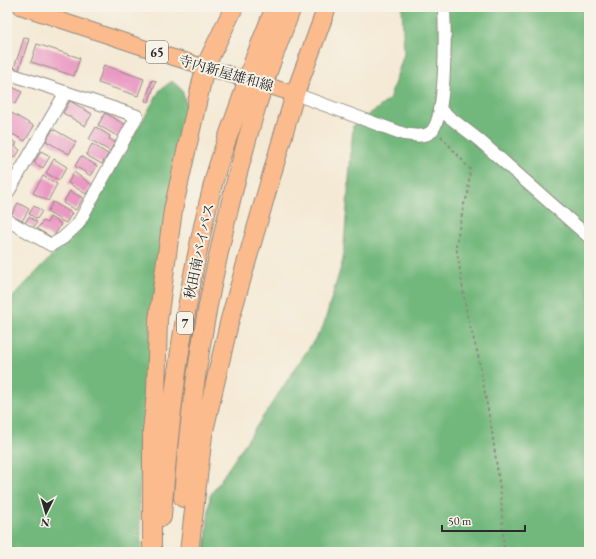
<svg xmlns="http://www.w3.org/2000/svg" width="596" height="559" font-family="'EB Garamond','Noto Serif JP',serif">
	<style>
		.forest { fill: #72b87c; stroke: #4e7254 }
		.building { fill: #e999c2 }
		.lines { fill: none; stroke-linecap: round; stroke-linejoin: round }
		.minor-casing { stroke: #908a80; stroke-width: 14 }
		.major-casing { stroke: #908a80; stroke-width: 17 }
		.highway-casing { stroke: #908a80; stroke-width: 20 }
		.path { stroke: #908a80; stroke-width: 2; stroke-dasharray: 3 3; stroke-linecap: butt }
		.minor { stroke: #fff; stroke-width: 12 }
		.major { stroke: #fbbb8d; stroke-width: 15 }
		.highway { stroke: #fbbb8d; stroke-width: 18 }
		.highway-bridge-casing { stroke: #908a80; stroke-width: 20; stroke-linecap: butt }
		.highway-bridge { stroke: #fbbb8d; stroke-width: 18 }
		.labels { text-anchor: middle; stroke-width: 4; stroke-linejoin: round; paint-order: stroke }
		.shield { fill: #f7f3e8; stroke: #686764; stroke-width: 1 }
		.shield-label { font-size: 13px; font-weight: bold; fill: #2b2b2b }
		.street-label { font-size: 14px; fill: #2b2b2b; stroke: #f7f3e8 }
	</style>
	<rect width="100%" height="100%" fill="#f7f3e8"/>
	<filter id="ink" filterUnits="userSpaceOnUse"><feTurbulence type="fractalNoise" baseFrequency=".025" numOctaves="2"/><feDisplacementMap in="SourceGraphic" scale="8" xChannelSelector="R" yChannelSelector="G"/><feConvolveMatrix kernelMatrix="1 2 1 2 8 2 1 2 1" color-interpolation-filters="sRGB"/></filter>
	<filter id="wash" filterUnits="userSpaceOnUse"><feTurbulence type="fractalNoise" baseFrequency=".012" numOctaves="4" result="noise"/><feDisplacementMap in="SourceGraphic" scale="16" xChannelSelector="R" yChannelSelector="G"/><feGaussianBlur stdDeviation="0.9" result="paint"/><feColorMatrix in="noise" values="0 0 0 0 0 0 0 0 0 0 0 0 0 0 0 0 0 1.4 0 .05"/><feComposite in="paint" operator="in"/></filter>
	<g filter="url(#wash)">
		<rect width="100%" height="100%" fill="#f4e9d4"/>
		<!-- forest -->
		<path class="forest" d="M402,7H589V552H205L210,496L323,327L343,260L353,126L389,100L404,54Z
			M172,81L182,90L186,104L157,274L139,495L142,552H7V300H10L46,262L79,231L160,90Z"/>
		<g id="blocks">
			<!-- building -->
			<path class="building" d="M24,38L29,39L19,70L14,68Z
				M37,44L80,58L74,76L31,62Z
				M104,65L144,79L138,96L98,83Z
				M152,80L156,81L149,102L145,101Z
				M7,84L22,92L15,104L7,99Z
				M70,101L92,114L85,126L63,113Z
				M8,111L34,126L25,141L7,131Z
				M105,113L126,125L119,137L98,125Z
				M96,127L110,136L109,139L115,142L110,151L89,139Z
				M53,129L76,142L69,154L46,141Z
				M7,137L17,143L15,146L20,150L15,158L7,153Z
				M92,144L108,154L102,164L86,155Z
				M41,151L50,156L43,168L34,163Z
				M81,156L97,166L91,176L75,166Z
				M54,159L67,167L59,180L46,173Z
				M74,172L92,185L86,194L68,183Z
				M43,176L57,184L48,201L33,193Z
				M70,191L83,198L76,210L63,203Z
				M53,202L72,213L66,223L47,212Z
				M18,203L29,209L22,221L11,215Z
				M34,206L42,211L37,219L29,214Z
				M29,217L37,222L33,228L25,223Z
				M50,217L61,224L53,238L37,229L43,221L47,223Z"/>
		</g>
	</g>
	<g filter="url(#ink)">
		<use href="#blocks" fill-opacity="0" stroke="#908a80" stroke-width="1"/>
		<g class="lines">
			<defs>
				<path id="minor" d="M7,73L137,116L78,224L63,238L51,245L7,220
					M295,94L404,134C413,135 423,138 431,132C447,117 445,30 444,7
					M439,109L479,140L589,237
					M7,194L66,92"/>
				<path id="major" d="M21,7L172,57L295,94"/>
				<path id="highway" d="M254,60L275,7
					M271,63L292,7
					M183,498C192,364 219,233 257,105
					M162,517C170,404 186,290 214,180C221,153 232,126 241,100
					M152,552V431L156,394L158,320L173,210L205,67L234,7
					M189,552L203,435L230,319L295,94L327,7"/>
			</defs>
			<!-- minor casing -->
			<use href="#minor" class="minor-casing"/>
			<!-- major casing -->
			<use href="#major" class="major-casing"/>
			<!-- highway casing -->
			<use href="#highway" class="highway-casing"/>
			<!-- path -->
			<path class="path" d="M441,136L470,169L468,194L464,204L456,245L467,315L478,355L492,432L501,496L504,552"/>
			<!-- minor -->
			<use href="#minor" class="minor"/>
			<!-- major -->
			<use href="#major" class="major"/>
			<!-- highway -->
			<use href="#highway" class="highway"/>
			<defs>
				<path id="highway-bridge" d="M241,100L254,60
					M257,105L271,63"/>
			</defs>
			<!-- highway-bridge casing -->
			<use href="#highway-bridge" class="highway-bridge-casing"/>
			<!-- highway-bridge -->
			<use href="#highway-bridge" class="highway-bridge"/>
		</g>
	</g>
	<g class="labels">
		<!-- shield labels -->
		<g class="shield">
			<rect x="146" y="41" width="22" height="22" rx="3"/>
			<rect x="177" y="312" width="16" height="22" rx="3"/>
		</g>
		<g class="shield-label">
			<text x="157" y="57">65</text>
			<text x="185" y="328">7</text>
		</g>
		<!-- street labels -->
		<g class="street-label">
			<text transform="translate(226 73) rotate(16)" y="5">寺内新屋雄和線</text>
			<text transform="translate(199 251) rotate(-78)" y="5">秋田南バイパス</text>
		</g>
	</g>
	<!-- margin -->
	<rect width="596" height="559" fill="none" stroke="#f7f3e8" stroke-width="24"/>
	<!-- north arrow -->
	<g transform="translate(46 513) rotate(185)" stroke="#f7f3e8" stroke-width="3" paint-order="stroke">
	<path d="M0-3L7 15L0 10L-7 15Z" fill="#2b2b2b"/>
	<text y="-6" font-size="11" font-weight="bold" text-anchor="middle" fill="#2b2b2b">N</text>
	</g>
	<!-- scale -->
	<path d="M442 525v6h83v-6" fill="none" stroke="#2b2b2b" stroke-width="2"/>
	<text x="448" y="525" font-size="12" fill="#2b2b2b" stroke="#f7f3e8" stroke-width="3" paint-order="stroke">50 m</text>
</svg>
